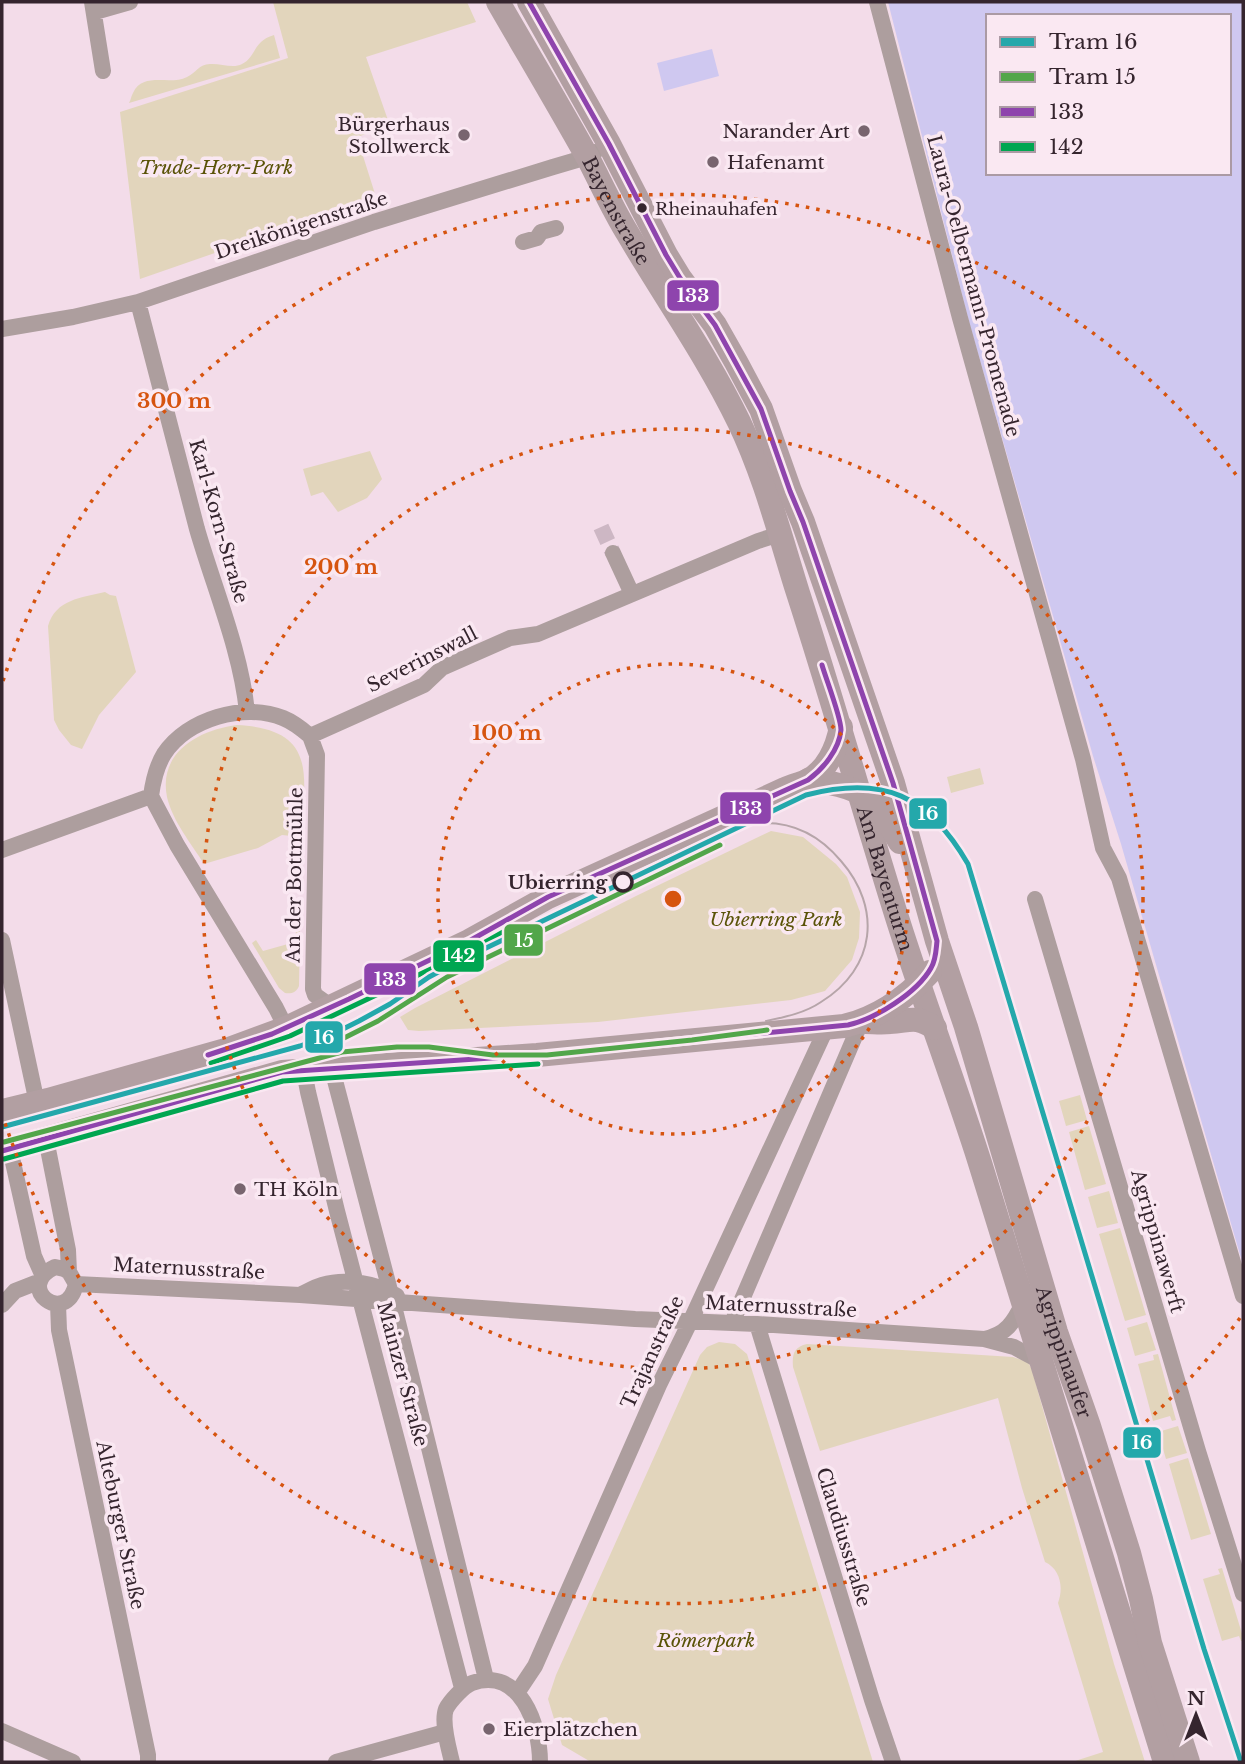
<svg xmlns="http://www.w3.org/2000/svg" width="1245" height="1764" font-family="'Libre Baskerville',serif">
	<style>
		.green { fill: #e2d5bc }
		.water { fill: #cfc8f0; fill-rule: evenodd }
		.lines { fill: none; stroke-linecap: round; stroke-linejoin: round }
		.street-tunnel { stroke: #cdb7c4; stroke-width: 16; stroke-dasharray: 16 8; stroke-linecap: butt }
		.street { stroke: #ad9e9e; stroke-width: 16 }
		.primary { stroke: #b29fa2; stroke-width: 24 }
		.tram { stroke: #b6a5a9; stroke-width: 2 }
		.bus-1-casing { stroke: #fae8f2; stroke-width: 10 }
		.bus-2-casing { stroke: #fae8f2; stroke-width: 10 }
		.bus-1 { stroke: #8e44ad; stroke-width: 5 }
		.bus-2 { stroke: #00a651; stroke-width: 5 }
		.tram-1-casing { stroke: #fae8f2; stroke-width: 10 }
		.tram-2-casing { stroke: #fae8f2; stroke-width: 10 }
		.tram-1 { stroke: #24a8ab; stroke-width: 5 }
		.tram-2 { stroke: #52a64a; stroke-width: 5 }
		.ring { fill: none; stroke: #d6540f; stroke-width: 3.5; stroke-dasharray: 3.5 7 }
		.poi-dot { fill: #78656f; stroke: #fae8f2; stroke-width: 2.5 }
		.bus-dot { fill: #35252e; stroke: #fae8f2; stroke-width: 2.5 }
		.stop-dot { fill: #fae8f2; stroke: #35252e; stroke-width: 3.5 }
		.labels { text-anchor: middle; stroke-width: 7; stroke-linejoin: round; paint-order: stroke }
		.bus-label { font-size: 17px; fill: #35252e; stroke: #fae8f2; text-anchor: start }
		.poi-label { font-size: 19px; fill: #35252e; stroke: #fae8f2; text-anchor: start }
		.park-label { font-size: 19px; font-style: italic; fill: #5a5308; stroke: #fae8f2 }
		.street-label { font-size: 19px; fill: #35252e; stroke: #fae8f2 }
		.stop-label { font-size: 19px; font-weight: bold; fill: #35252e; stroke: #fae8f2; text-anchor: end }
		.centre { fill: #d6540f; stroke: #fae8f2; stroke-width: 3.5 }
		.ring-label { font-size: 21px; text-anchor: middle; font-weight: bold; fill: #d6540f; stroke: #fae8f2; stroke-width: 7; stroke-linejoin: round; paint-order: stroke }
		.line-badge { stroke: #fae8f2; stroke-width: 2.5 }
		.badge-label { font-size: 19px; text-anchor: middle; font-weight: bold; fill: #fff }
	</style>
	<rect width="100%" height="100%" fill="#f3dce9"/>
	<!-- green -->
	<path class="green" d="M273,2H467L476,22L366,57L390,126L357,137L376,197L140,279L120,112L288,58Z
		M274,35L280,58L129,103C131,100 131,96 133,93C143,71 170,86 187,77C196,73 199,64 210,64C220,63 233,69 242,64C256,57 253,41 274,35Z
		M370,451L382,479L367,498L338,512L323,492L311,496L303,469Z
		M105,592L110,595L116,596L136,672L99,715L82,749L71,745L59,730L54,720L48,626C56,599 81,598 105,592Z
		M237,725C318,729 305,775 301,837L282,835L258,848L204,864C191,843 173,822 167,797C158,752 199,730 237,725Z
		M980,768L984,784L951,793L947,777Z
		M771,831L803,837L836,864L847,877L860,912L859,938L852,960L825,991L791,1000L598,1022L419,1031L408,1030L400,1017L415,1008L636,896Z
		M296,930H300L299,986C296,993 291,994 285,993L279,988L252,943L256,940L263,951L295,942Z
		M1080,1095L1087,1120L1066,1126L1059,1101Z
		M1089,1126L1106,1184L1085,1190L1069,1132Z
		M1109,1191L1118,1223L1097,1228L1088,1197Z
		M1120,1228L1146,1315L1125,1321L1099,1234Z
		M1147,1322L1156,1350L1135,1356L1127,1328Z
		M719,1342L735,1344L747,1354L873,1762H591L562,1745L548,1699L556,1675L700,1355L707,1347Z
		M807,1344L1013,1357L1028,1362L1032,1370L1114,1664L1145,1762H1072L1103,1752L1058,1603C1064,1587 1060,1569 1045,1562L1022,1488L998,1398L820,1451L793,1367C792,1354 794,1347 807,1344Z
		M1158,1354L1176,1420L1172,1421L1170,1416L1153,1421L1138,1364L1154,1360L1153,1355Z
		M1178,1426L1187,1453L1166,1459L1158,1432Z
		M1188,1458L1211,1534L1191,1540L1169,1464Z
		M1222,1568L1243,1637V1641H1241L1239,1636L1222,1641L1203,1579L1220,1574L1218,1569Z"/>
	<!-- water -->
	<path class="water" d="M888,2H1243V1265L1121,844L1093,756L969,322ZM988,16H1229V173H988Z
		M712,49L719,76L664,91L657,63Z"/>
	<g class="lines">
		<!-- street-tunnel -->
		<path class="street-tunnel" d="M601,527L613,553"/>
		<!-- street -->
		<path class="street" d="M92,2L103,71
			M877,2L960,318L1083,759L1103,848L1119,878L1243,1296
			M95,12L130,2
			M523,242L537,238L541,232L556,228
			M138,302L197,529C214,588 241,651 247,712
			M2,329L73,317L138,302L374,222L553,167L587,157L595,152
			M613,553L632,594
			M310,736L424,685L442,668L510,638L538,634L758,541L780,534
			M310,736L317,755L313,989L315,995L332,1007
			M151,796L177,845L276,1008L286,1028
			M151,796C153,781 156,767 164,754C187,719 244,702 283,718C293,722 302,729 310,736
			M2,850L151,796
			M1035,899L1198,1451L1243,1594
			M2,940L37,1103
			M332,1069L393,1302L486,1679
			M304,1071L308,1092L337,1211L462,1688
			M46,1139L68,1250L69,1272L76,1284C66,1328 13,1287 55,1267L64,1269L69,1272
			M10,1149L34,1256L42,1274
			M76,1284L300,1295L635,1319L757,1324L984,1339L1014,1347L1042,1362
			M302,1294C308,1291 315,1287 322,1285C345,1278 377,1283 397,1296
			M58,1304L59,1330L148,1755V1762
			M2,1305L15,1291L38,1282
			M732,1323L861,1022
			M757,1324L872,1700L893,1762
			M984,1339C1006,1335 1014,1322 1023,1303
			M517,1693L535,1666L659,1385L690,1322L826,1029
			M2,1731L73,1762
			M336,1762L445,1732
			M452,1762C449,1749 441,1722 446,1709C450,1701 464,1686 472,1683C520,1666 540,1725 540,1762"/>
		<!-- primary -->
		<g class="primary">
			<path id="s1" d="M498,2C528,54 559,106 588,158C601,183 613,210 628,234C665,297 707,356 739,422C765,476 780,536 798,593C832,698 862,805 895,911C921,995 953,1078 980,1163C1043,1362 1102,1563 1165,1762"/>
			<path id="s2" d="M529,2L609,144L666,255L680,278L715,325L736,362L761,409L790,491L803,522L893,783L937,941L966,1027L1056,1332L1089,1426L1129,1553L1141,1599L1150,1643L1188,1762"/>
			<path d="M808,780C830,782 860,788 876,804C887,815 892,830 900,842"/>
			<path d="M304,1020C324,1027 327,1050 332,1069"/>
			<path d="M865,1022C873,1022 882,1023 890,1022C911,1021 915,1015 935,1028"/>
			<path d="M2,1111L48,1100L229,1049L286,1028L469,941L548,897L785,789C792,786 800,784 807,781C827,771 837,748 841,727"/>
			<path d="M2,1151L282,1072L537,1055L844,1026C877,1018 907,997 930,972"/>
		</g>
		<!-- tram -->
		<path class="tram" d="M716,837C731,831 746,824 762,823C795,822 821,837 841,861C882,908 876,968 821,1002C805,1013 785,1017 766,1021"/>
		<defs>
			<path id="bus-1" d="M208,1055L272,1034L349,999L469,941L548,897L808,780C823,769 839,750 841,730C841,717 826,679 822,665
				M2,1151L282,1072L537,1055L848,1025C875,1019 917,993 931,968C936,960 936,950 937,941L893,783L803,522L790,491L761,409L715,325L680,278L666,255L609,144L529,2"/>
			<path id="bus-2" d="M211,1063L290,1036L473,949L512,927
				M4,1159L283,1081L538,1064"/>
		</defs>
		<!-- bus-1 casing -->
		<use href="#bus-1" class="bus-1-casing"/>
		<!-- bus-2 casing -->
		<use href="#bus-2" class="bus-2-casing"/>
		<!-- bus-1 -->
		<use href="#bus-1" class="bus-1"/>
		<!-- bus-2 -->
		<use href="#bus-2" class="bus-2"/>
		<defs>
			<path id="tram-1" d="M2,1127L300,1046L335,1033L359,1021L390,1004L429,977L459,961L806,795C884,775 928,795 968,864L1204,1649L1241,1762"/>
			<path id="tram-2" d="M332,1044L378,1021L447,977L720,845
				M4,1142L342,1052L397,1047H429L493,1055H547L692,1040L767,1030"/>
		</defs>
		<!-- tram-1 casing -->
		<use href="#tram-1" class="tram-1-casing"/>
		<!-- tram-2 casing -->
		<use href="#tram-2" class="tram-2-casing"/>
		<!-- tram-1 -->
		<use href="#tram-1" class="tram-1"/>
		<!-- tram-2 -->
		<use href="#tram-2" class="tram-2"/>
	</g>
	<!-- distance rings -->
	<g class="ring">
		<circle cx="673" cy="899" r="235"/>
		<circle cx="673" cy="899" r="470"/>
		<path d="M1240 1318A705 705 0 0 1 3 1117M3 681A705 705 0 0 1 1240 480"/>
	</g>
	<!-- markers -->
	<g class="poi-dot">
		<circle cx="864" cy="131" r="7"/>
		<circle cx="464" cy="135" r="7"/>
		<circle cx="713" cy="162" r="7"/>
		<circle cx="240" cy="1189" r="7"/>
		<circle cx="489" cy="1729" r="7"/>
	</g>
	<circle class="bus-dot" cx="642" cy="208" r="6"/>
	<circle class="stop-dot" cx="623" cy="882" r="9"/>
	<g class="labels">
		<!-- bus labels -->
		<g class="bus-label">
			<text x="655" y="215">Rheinauhafen</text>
		</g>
		<!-- poi labels -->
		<g class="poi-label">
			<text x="450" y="131" text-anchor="end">Bürgerhaus<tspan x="450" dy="22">Stollwerck</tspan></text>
			<text x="850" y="138" text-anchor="end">Narander Art</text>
			<text x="727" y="169">Hafenamt</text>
			<text x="254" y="1196">TH Köln</text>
			<text x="503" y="1736">Eierplätzchen</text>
		</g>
		<!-- park labels -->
		<g class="park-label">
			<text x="216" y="174">Trude-Herr-Park</text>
			<text x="776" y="926">Ubierring Park</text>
			<text x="706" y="1647">Römerpark</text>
		</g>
		<!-- street labels -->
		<g class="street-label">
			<text dy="7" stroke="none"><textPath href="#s1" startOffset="240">Bayenstraße</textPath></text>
			<text transform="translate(301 225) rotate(-18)" y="7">Dreikönigenstraße</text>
			<text transform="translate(974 286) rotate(75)" y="7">Laura-Oelbermann-Promenade</text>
			<text transform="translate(219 521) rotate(74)" y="7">Karl-Korn-Straße</text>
			<text transform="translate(422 659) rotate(-27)" y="7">Severinswall</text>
			<text transform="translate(294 875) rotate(-89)" y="7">An der Bottmühle</text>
			<text dy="7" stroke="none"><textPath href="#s1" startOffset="964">Am Bayenturm</textPath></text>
			<text transform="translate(1158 1241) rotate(74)" y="7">Agrippinawerft</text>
			<text transform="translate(189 1268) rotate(3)" y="7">Maternusstraße</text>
			<text transform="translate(781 1306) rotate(3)" y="7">Maternusstraße</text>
			<text dy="7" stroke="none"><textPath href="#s2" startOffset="1460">Agrippinaufer</textPath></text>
			<text transform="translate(652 1352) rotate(-65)" y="7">Trajanstraße</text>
			<text transform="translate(403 1374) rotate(75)" y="7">Mainzer Straße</text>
			<text transform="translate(121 1525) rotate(78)" y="7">Alteburger Straße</text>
			<text transform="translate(844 1537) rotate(73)" y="7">Claudiusstraße</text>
		</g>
		<!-- stop labels -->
		<g class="stop-label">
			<text x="607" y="889">Ubierring</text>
		</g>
	</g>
	<circle cx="673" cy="899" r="10" class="centre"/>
	<g class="ring-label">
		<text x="174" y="408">300 m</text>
		<text x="341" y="574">200 m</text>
		<text x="507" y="740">100 m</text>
	</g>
	<g class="line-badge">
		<rect x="666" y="279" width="54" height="33" rx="7" fill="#8e44ad"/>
		<rect x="719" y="791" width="53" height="34" rx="7" fill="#8e44ad"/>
		<rect x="908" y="797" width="40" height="33" rx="7" fill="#24a8ab"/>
		<rect x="503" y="923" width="41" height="34" rx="7" fill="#52a64a"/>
		<rect x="432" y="939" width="53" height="34" rx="7" fill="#00a651"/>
		<rect x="363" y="962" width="54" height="34" rx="7" fill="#8e44ad"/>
		<rect x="304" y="1020" width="40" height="34" rx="7" fill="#24a8ab"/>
		<rect x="1122" y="1426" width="40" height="33" rx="7" fill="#24a8ab"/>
	</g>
	<g class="badge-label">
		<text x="693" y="302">133</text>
		<text x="746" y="815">133</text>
		<text x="928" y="820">16</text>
		<text x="524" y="947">15</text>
		<text x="459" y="962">142</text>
		<text x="390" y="986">133</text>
		<text x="324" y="1044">16</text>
		<text x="1142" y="1449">16</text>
	</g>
	<!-- border -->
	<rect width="1245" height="1764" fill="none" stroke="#35252e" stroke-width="7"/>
	<!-- legend -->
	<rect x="986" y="14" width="245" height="161" fill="#fae8f2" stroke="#ab9aa4" stroke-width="2"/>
	<rect x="1000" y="37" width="35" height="10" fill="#24a8ab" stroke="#ab9aa4" stroke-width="2"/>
	<text x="1049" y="49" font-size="21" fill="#35252e">Tram 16</text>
	<rect x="1000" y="72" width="35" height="10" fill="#52a64a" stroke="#ab9aa4" stroke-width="2"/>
	<text x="1049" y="84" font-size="21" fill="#35252e">Tram 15</text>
	<rect x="1000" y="107" width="35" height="10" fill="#8e44ad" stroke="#ab9aa4" stroke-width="2"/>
	<text x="1049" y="119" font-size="21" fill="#35252e">133</text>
	<rect x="1000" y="142" width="35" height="10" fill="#00a651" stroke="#ab9aa4" stroke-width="2"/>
	<text x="1049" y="154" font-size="21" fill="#35252e">142</text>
	<!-- north arrow -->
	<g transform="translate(1196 1715)" stroke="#fae8f2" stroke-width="5" paint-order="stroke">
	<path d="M0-5L12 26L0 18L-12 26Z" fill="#35252e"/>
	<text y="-10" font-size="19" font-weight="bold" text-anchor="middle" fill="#35252e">N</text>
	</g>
</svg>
